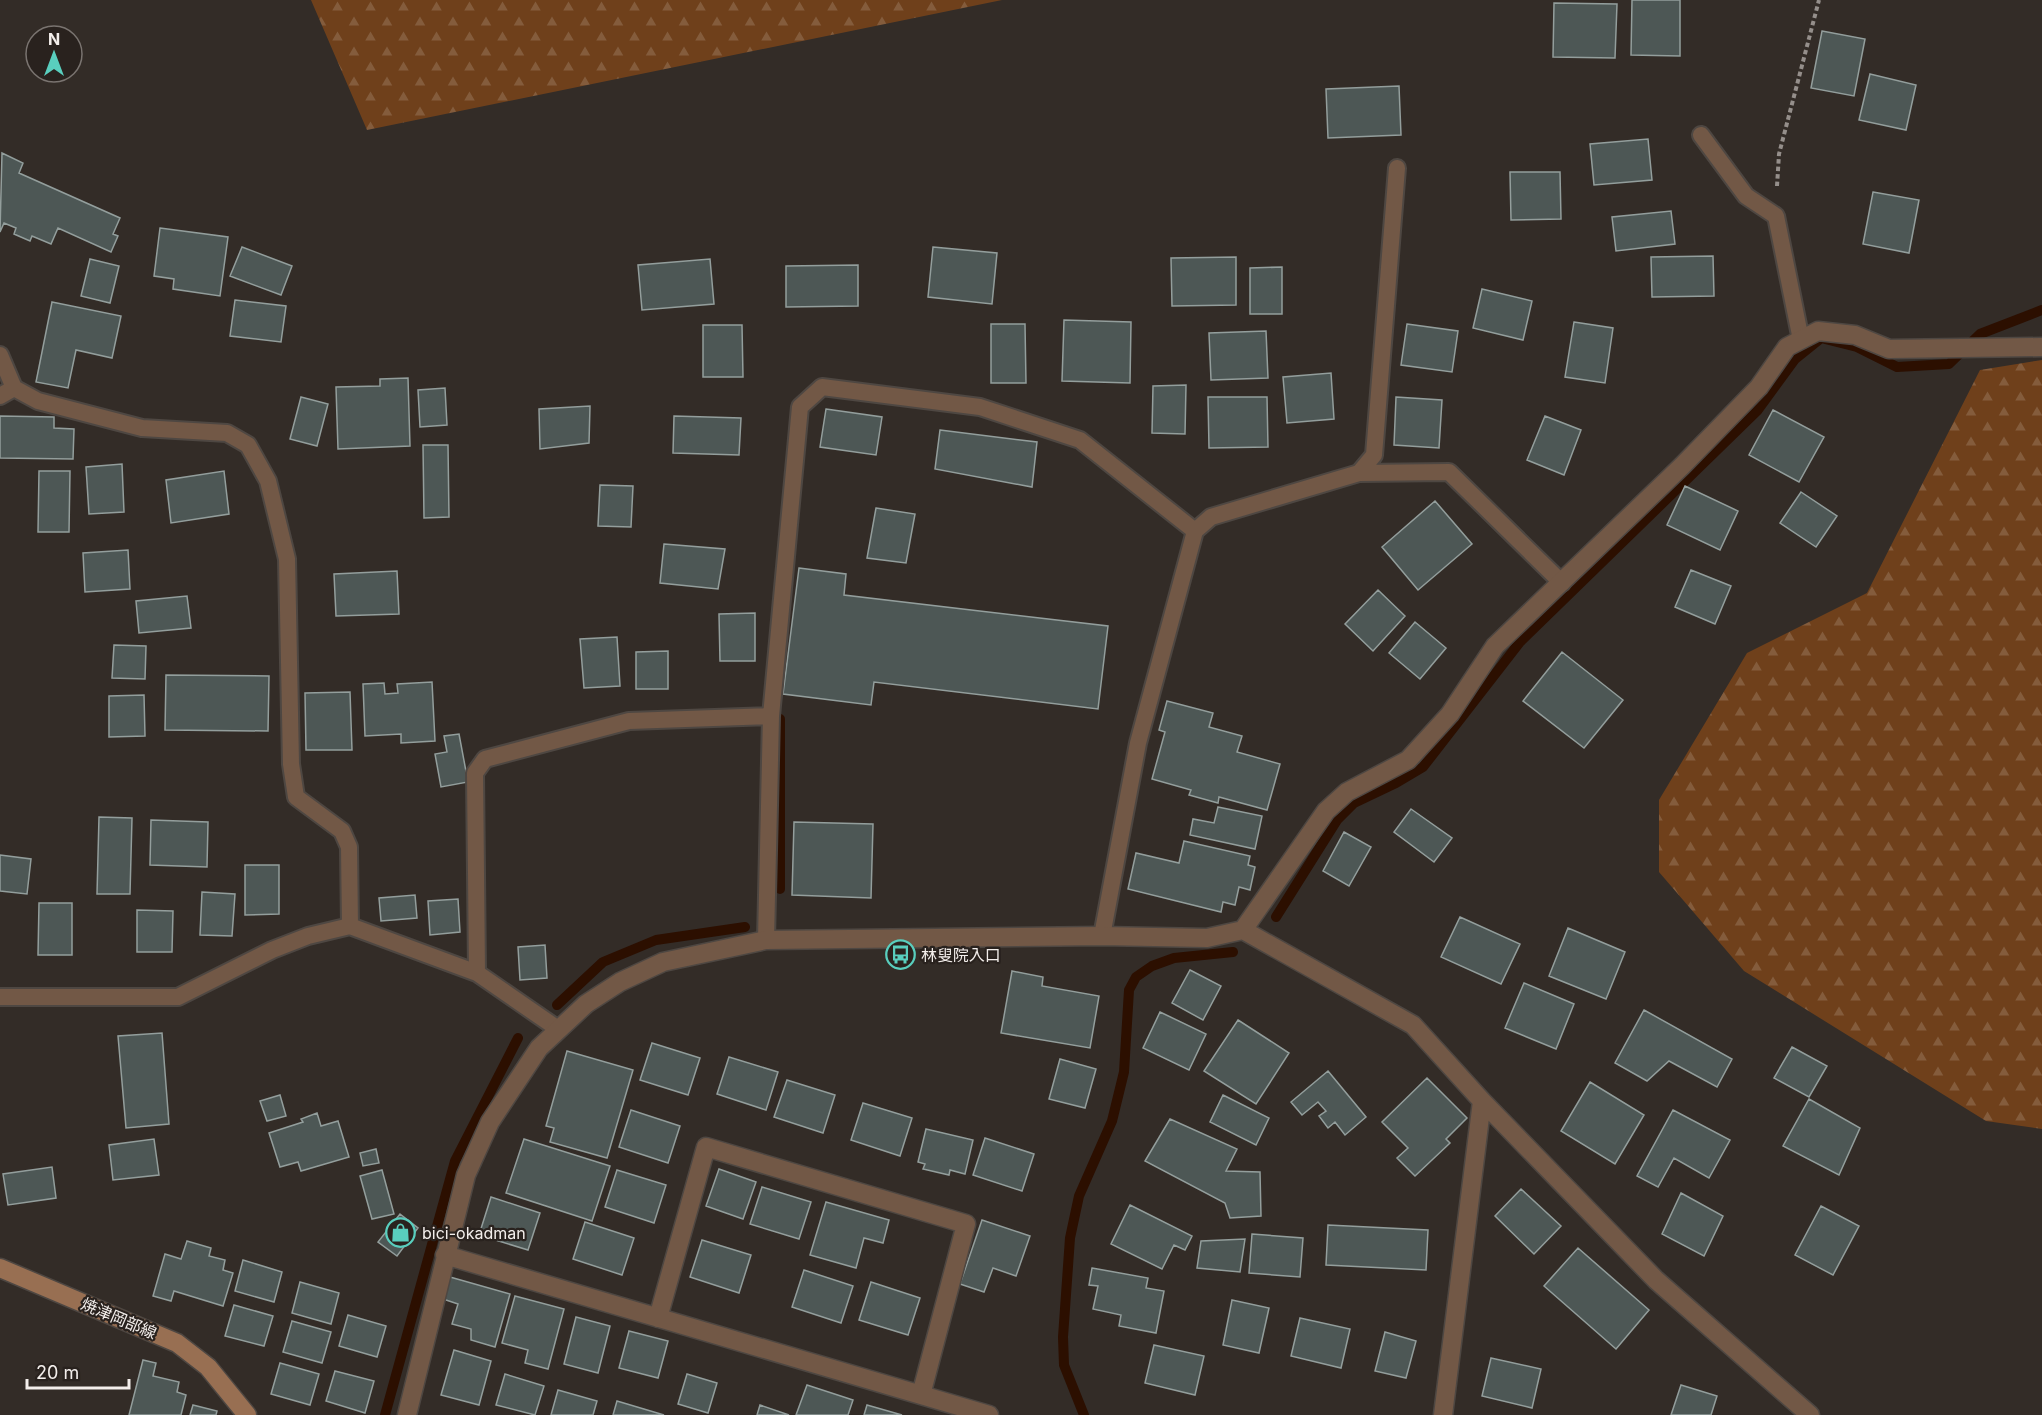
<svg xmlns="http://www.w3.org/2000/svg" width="2042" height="1415" font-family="Inter,'Noto Sans JP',sans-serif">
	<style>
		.forest { fill: url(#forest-firs) }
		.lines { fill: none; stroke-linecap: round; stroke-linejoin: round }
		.stream { stroke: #2c0f00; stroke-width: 10 }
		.building { fill: #4d5755; stroke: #939e9c; stroke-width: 1.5 }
		.lane-casing { stroke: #4e4742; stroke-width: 20 }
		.street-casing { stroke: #4e4742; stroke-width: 21 }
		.secondary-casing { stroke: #4e4742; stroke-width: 21 }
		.path { stroke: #958f8b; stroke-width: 4; stroke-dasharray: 4.5 3; stroke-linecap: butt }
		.lane { stroke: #725846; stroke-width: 16 }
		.street { stroke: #725846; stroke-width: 18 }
		.secondary { stroke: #986f52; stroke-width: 18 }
		.labels { text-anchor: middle; stroke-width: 4.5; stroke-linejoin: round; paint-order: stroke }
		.poi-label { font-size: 16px; fill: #f3eeeb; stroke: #29221e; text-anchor: start }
		.street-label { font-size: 16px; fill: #f3eeeb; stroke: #29221e }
	</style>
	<defs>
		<pattern id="forest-firs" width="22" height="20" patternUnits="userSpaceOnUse" patternTransform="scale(1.5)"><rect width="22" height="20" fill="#6f401b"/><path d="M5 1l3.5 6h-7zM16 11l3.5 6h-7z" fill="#845c3c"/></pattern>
	</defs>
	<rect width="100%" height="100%" fill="#332c27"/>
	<!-- forest -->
	<path class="forest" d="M311,0H1002L367,130Z
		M2042,360V1129L1986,1121L1744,971L1659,872V800L1747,653L1867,593L1980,370Z"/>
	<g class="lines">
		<!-- stream -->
		<path class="stream" d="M780,889V719
			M1276,917L1337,820L1354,803L1396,783L1423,767L1520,642L1757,411L1795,359L1821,338L1857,347L1897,367L1949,364L1980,334L2042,310
			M557,1005L603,962L656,940L745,927
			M385,1415L455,1161L518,1038
			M1084,1415L1064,1365L1063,1337L1070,1238L1079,1196L1112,1121L1124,1072L1129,990L1136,977L1152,966L1174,958L1233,952"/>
	</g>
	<!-- building -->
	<path class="building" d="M1632,0H1680V56L1631,55Z
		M1554,3L1617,4L1615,58L1553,57Z
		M1822,31L1865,39L1854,96L1811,88Z
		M1870,74L1916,85L1906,130L1859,120Z
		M1399,86L1401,135L1328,138L1326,89Z
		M1648,139L1652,180L1594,185L1590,144Z
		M2,153L23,163L19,173L120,218L113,234L118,236L111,252L58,228L51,244L32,236L30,241L14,234L16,228L4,223L0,232Z
		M1510,172H1560L1561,219L1511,220Z
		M1873,192L1919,200L1909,253L1863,244Z
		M1671,211L1675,244L1616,251L1612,217Z
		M160,228L228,237L220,296L173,289L174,279L154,276Z
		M242,247L292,266L281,295L230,276Z
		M933,247L997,253L992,304L928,297Z
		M1713,256L1714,296L1652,297L1651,257Z
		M1236,257V305L1172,306L1171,258Z
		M90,259L119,266L110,303L81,296Z
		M710,259L714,304L642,310L638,265Z
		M858,265V306L786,307V266Z
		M1282,267V314H1250V268Z
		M1482,289L1532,301L1523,340L1473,328Z
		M235,300L286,306L281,342L230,336Z
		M52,302L121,316L112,358L76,350L68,388L36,382Z
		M1064,320L1131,322L1130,383L1062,381Z
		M1574,322L1613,328L1605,383L1565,377Z
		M991,324H1025L1026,383H991Z
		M1407,324L1458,331L1452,372L1401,365Z
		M703,325H742L743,377H703Z
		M1266,331L1268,378L1211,380L1209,333Z
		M1331,373L1334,419L1287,423L1283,377Z
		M408,378L410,446L338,449L336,387L380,386V379Z
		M1186,385L1185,434L1152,433L1153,386Z
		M445,388L447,425L420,427L418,390Z
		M301,397L328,404L317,446L290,439Z
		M1208,397H1267L1268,447L1209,448Z
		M1396,397L1442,400L1439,448L1394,445Z
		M590,406L589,443L540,449L539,409Z
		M826,409L882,417L876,455L820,447Z
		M1773,410L1824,437L1799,482L1749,455Z
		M0,416L54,417V428L74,429L73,459L0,458Z
		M674,416L741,418L739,455L673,453Z
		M1545,416L1581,430L1564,475L1527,460Z
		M940,430L1037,442L1032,487L935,469Z
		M423,445H448L449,517L424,518Z
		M122,464L124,512L89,514L86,467Z
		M39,471H70L69,532H38Z
		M224,471L229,514L171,523L166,480Z
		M600,485L633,486L631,527L598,526Z
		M1685,486L1738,511L1720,550L1667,525Z
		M1801,492L1837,516L1816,547L1780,523Z
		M1435,501L1472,544L1418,590L1382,547Z
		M876,508L915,514L906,563L867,558Z
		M664,544L725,549L718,589L660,583Z
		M128,550L130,589L85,592L83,553Z
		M799,568L846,574L844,595L1108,626L1098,709L874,682L871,705L783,694Z
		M1691,570L1731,586L1715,624L1675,607Z
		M397,571L399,614L336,616L334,574Z
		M1378,590L1405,616L1373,651L1345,624Z
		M187,596L191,628L139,633L136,601Z
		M755,613V661H720L719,614Z
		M1415,622L1446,648L1420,679L1389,653Z
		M617,637L620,686L584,688L580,639Z
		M114,645L146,646L145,679L112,678Z
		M668,651V689H636V652Z
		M1562,652L1623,700L1584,748L1523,701Z
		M166,675L269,676L268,731L165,730Z
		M432,682L435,741L401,743V734L365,736L363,684L384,683L385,694L398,693L397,684Z
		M350,692L352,750H306L305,693Z
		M144,695L145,736L109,737V696Z
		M1167,701L1213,713L1209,727L1242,736L1237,752L1280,764L1267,810L1219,797L1218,803L1189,795L1191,790L1152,779L1165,732L1159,730Z
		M459,734L468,782L441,787L435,754L447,752L444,736Z
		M1218,807L1262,816L1255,849L1190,835L1193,819L1214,823Z
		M1411,809L1452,838L1434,862L1394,832Z
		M99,817L132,818L130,894H97Z
		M151,820L208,822L207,867L150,865Z
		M794,822L873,824L871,898L792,895Z
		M1344,832L1371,847L1349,886L1323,871Z
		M1184,841L1250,856L1248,865L1255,867L1250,890L1239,887L1235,905L1223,902L1221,912L1128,889L1136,853L1179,863Z
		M0,855L31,859L27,894L0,891Z
		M245,865H279V914L245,915Z
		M202,892L235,894L232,936L200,935Z
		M415,895L417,918L381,921L379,898Z
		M458,899L460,932L430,935L428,901Z
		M39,903H72V955H38Z
		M137,910L173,911L172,952H137Z
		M1460,917L1520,944L1501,984L1441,957Z
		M1568,928L1625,952L1606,999L1549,976Z
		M545,945L547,978L520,980L518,947Z
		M1190,970L1221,986L1203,1020L1172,1003Z
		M1012,971L1043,977L1042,986L1099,996L1090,1048L1001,1033Z
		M1524,983L1574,1004L1556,1049L1505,1028Z
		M1644,1010L1732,1059L1717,1087L1669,1061L1647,1081L1615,1063Z
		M1160,1012L1206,1034L1189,1070L1143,1048Z
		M1238,1020L1289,1053L1256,1104L1204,1071Z
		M162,1033L169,1124L126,1128L118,1036Z
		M652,1043L700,1058L688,1095L640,1080Z
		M1792,1047L1827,1066L1809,1097L1774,1078Z
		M567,1051L633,1070L607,1158L550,1142L554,1128L546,1126Z
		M729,1057L778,1072L766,1110L717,1094Z
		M1060,1059L1096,1069L1085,1108L1049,1099Z
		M1328,1071L1366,1117L1345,1135L1335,1122L1328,1128L1319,1116L1326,1111L1318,1102L1302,1115L1291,1102Z
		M1427,1078L1467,1118L1446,1139L1450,1143L1415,1176L1397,1158L1408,1148L1382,1122Z
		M787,1080L835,1095L823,1133L774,1117Z
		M1590,1082L1644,1115L1615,1164L1561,1131Z
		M280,1095L286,1116L267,1121L260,1101Z
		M1223,1095L1269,1118L1256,1145L1210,1122Z
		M1809,1099L1860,1128L1839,1175L1783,1146Z
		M863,1103L912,1118L900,1156L851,1140Z
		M631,1110L680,1126L668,1163L619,1147Z
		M1673,1110L1730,1140L1709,1178L1674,1158L1658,1187L1637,1176Z
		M317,1113L321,1126L338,1121L349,1157L301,1171L298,1162L280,1167L269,1133L303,1122L301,1119Z
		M1170,1119L1237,1149L1226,1171L1260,1172L1261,1216L1230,1218L1225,1203L1145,1161Z
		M926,1129L973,1140L965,1174L950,1170L949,1175L923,1169L925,1164L918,1162Z
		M985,1138L1034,1154L1022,1191L973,1175Z
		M154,1139L159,1175L113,1180L109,1145Z
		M524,1139L610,1166L592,1221L506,1193Z
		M376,1149L379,1163L363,1166L360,1153Z
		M52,1167L56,1198L8,1205L3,1174Z
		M719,1169L756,1182L743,1219L706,1206Z
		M382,1170L394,1214L372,1219L360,1176Z
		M617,1170L666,1185L654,1223L605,1207Z
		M762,1187L811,1202L799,1239L750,1224Z
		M1521,1189L1561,1226L1534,1254L1495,1216Z
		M1681,1193L1723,1216L1704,1256L1662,1234Z
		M491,1197L540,1213L528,1250L479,1235Z
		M826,1202L889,1220L883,1243L864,1238L856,1268L810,1255Z
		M1130,1205L1192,1236L1185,1250L1174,1245L1162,1269L1111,1244Z
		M1821,1206L1859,1226L1833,1275L1795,1255Z
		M400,1214L418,1228L397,1256L378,1242Z
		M982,1220L1030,1236L1016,1276L993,1268L984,1292L960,1284Z
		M585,1222L634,1238L622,1275L573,1259Z
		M1328,1225L1428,1230L1426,1270L1326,1265Z
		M1252,1234L1303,1238L1300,1277L1249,1273Z
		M1245,1239L1240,1272L1197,1268L1201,1241Z
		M702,1240L751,1255L739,1293L690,1277Z
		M187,1241L211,1248L209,1256L225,1260L223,1270L233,1273L223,1306L174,1291L171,1301L153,1296L165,1254L181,1259Z
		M1578,1248L1649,1310L1616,1349L1544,1286Z
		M243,1260L282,1272L274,1302L235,1291Z
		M1092,1268L1148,1278L1146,1288L1164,1291L1156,1333L1119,1326L1121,1315L1093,1309L1098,1286L1089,1285Z
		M804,1270L853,1286L841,1323L792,1307Z
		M450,1277L510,1294L495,1347L471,1340V1329L452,1324L458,1304L443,1299Z
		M300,1282L339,1293L331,1324L292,1313Z
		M871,1282L920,1298L908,1335L859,1320Z
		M515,1296L564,1309L548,1369L525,1363L528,1350L502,1343Z
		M1232,1300L1269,1308L1259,1353L1223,1345Z
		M234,1305L273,1316L264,1346L225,1336Z
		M348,1315L386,1326L377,1357L339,1346Z
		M576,1317L610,1326L598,1373L564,1364Z
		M1300,1318L1350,1329L1341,1368L1291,1356Z
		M292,1321L331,1332L322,1363L283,1352Z
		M629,1331L668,1341L658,1378L619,1368Z
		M1385,1332L1416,1341L1406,1378L1375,1371Z
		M1154,1345L1204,1356L1195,1395L1145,1383Z
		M454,1350L491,1361L479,1405L441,1395Z
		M1491,1358L1541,1369L1532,1408L1482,1396Z
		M143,1360L156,1363L153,1376L179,1382L177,1392L186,1395L181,1415H129Z
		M280,1363L319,1374L310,1405L271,1394Z
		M335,1371L374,1381L365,1413L326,1401Z
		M505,1374L544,1386L535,1415L496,1405Z
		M687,1374L717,1383L708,1413L678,1404Z
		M807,1385L853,1400L848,1415H796Z
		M1681,1385L1717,1396L1711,1415H1671Z
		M558,1390L597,1401L593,1415H551Z
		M617,1401L664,1415H613Z
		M193,1405L217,1411L216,1415H190Z
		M760,1405L789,1415H757Z
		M867,1405L902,1415H864Z"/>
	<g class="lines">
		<defs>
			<path id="lane" d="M1701,135L1746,196L1776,216L1801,340
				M0,355L14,388
				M0,396L14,388L38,401L142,428L227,433L248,445L268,481L287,559L291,764L296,797L342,831L349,847L350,926
				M1359,473L1449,472L1562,583
				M1102,936L1138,743L1195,531L1211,517L1359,473L1374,455L1397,168
				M766,940L771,716L800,407L822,387L980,407L1080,440L1195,531
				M477,973L475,773L485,759L629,721L771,716
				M0,997H178L272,950L308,936L350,926L477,973L558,1029"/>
			<path id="street" d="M1243,930L1413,1025L1482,1101L1656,1280L1810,1415
				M445,1255L989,1415
				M658,1318L706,1147L966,1224L921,1395
				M407,1415L466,1175L490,1122L539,1048L586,1004L620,982L663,962L766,940L1102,936L1207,938L1243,930L1326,811L1347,792L1408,760L1450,714L1495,646L1682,466L1759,387L1787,347L1818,331L1855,335L1889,349L2042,347
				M1443,1415L1482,1101"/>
			<path id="secondary" d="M0,1268L177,1343L208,1367L247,1415"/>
		</defs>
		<!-- lane casing -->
		<use href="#lane" class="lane-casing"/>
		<!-- street casing -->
		<use href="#street" class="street-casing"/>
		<!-- secondary casing -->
		<use href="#secondary" class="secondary-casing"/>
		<!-- path -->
		<path class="path" d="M1777,186L1779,154L1819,0"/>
		<!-- lane -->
		<use href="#lane" class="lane"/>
		<!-- street -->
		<use href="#street" class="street"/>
		<!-- secondary -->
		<use href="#secondary" class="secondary"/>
	</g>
	<!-- icons -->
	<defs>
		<symbol id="bus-ring" viewBox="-11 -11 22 22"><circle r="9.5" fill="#29221e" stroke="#59cebe" stroke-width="1.5"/><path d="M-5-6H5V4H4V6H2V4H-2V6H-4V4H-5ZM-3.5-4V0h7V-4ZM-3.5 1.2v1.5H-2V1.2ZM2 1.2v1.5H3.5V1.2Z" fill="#59cebe"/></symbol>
		<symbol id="shop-ring" viewBox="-11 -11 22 22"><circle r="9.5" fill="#29221e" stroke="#59cebe" stroke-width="1.5"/><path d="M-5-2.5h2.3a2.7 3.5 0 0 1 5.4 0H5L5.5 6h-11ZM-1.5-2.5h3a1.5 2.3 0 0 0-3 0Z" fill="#59cebe"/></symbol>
	</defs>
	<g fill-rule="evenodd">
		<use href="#bus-ring" x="884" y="938" width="33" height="33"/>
		<use href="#shop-ring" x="384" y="1216" width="33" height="33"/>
	</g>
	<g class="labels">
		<!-- poi labels -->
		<g class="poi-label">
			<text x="921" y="961">林叟院入口</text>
			<text x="422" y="1239">bici-okadman</text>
		</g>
		<!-- street labels -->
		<g class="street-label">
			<text transform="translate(119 1318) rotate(23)" y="6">焼津岡部線</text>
		</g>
	</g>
	<!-- north arrow -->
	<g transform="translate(54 54)"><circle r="28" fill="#29221e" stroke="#7a7470" stroke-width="1.5"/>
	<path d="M0-4.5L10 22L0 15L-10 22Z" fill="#59cebe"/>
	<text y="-9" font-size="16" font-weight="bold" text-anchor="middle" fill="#f3eeeb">N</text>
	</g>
	<!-- scale -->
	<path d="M27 1379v9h102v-9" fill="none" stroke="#f3eeeb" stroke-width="3"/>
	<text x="36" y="1379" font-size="18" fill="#f3eeeb" stroke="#29221e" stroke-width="4.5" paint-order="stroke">20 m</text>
</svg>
